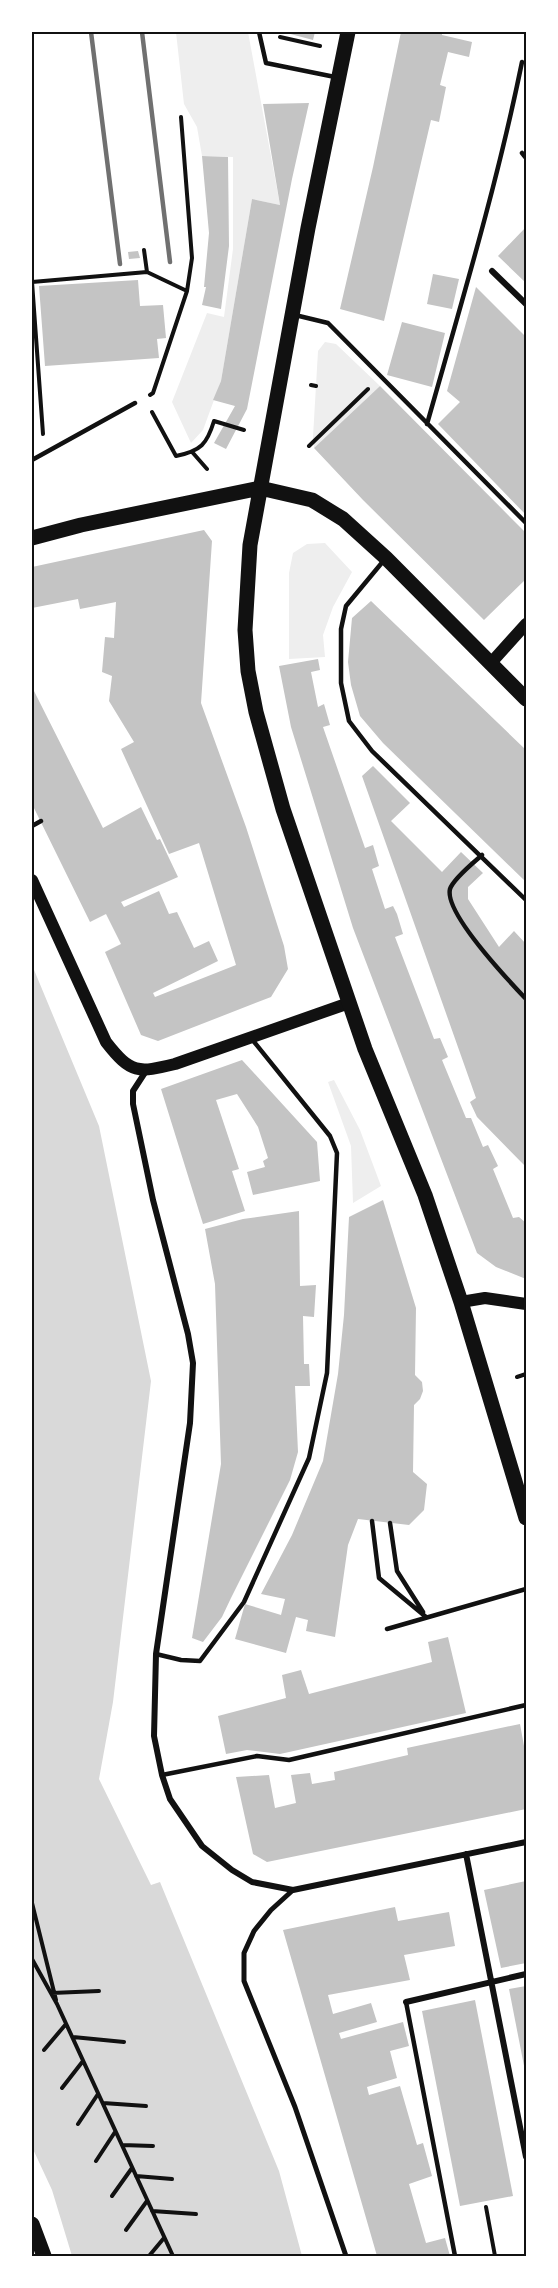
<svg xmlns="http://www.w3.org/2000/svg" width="558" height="2288" font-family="'Varela Round',sans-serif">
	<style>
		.green { fill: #eee }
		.water { fill: #d9d9d9 }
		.building { fill: #c4c4c4 }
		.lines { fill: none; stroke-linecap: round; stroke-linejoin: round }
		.path { stroke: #111; stroke-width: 4 }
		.service { stroke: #111; stroke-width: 4.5 }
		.pedestrian { stroke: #111; stroke-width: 5 }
		.minor { stroke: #111; stroke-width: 6 }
		.secondary { stroke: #111; stroke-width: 12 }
		.primary { stroke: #111; stroke-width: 15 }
		.rail { stroke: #707070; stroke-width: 4.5 }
		.neatline { fill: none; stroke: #111; stroke-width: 2 }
	</style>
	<rect width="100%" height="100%" fill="#fff"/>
	<!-- green -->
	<path class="green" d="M176,32H248L280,205L252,199L221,381L203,430L191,443L172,402L207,313L224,317L233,249V157L202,156L197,127L184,104Z
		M325,342L336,344L380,386L314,448L313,437L318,351Z
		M325,543L352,572L333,607L323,635L325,657L289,659V573L293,553L307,544Z
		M334,1080L360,1130L381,1186L353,1203L351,1146L328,1082Z"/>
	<!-- water -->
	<path class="water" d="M32,965L99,1126L151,1381L113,1702L99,1779L151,1885L160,1882L279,2171L302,2256H72L52,2190L32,2147Z"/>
	<!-- building -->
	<path class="building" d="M283,32H315L313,40Z
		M401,32H442V35L472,42L469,57L448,52L440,85L446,87L439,122L431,120L384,321L340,309L373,167Z
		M309,103L292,179L247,409L226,449L214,443L235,406L213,400L221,381L252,199L280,205L263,104Z
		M202,156L228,157L229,246L221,309L202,305L206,287H204L209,233Z
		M526,227V283L498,256Z
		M138,251L140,258L129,259L128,252Z
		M433,274L459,279L452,309L427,304Z
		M138,280L140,306L163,305L166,338L157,339L159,358L45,366L39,286Z
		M476,287L526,337V515L438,424L460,402L447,391Z
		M402,322L445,333L432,387L387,375Z
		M380,386L526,533V579L484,620L363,500L314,448Z
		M204,530L212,541L201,703L246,827L284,946L288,969L271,997L158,1041L141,1035L105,952L121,944L106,914L90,922L32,804V687L103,828L141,807L157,840L160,839L178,877L121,902L124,907L159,891L169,914L177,912L194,948L209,941L218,961L153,993L155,997L236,965L199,843L169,854L121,749L134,742L109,701L112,676L102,672L105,637L114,638L116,602L80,609L78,599L32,608V567Z
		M371,601L526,750V882L383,743L360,716L351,685L348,662L352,618Z
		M318,659L320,670L311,672L318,707L324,704L330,725L323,727L365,848L373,845L379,866L372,869L385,909L393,906L397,914L403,934L395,937L434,1039L440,1038L448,1057L442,1060L466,1118H471L483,1147L488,1145L498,1166L493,1169L513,1218L519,1217L526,1223V1279L496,1267L477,1253L353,928L291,727L279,666Z
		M373,766L410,803L391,821L442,872L461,852L483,873L468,887V899L499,947L514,931L526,944V1167L477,1117L470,1102L476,1098L362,776Z
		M242,1060L317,1142L320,1181L253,1195L247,1172L265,1167L263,1161L268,1158L258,1127L237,1094L216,1100L239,1169L232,1171L245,1211L203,1224L161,1089Z
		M383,1200L416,1308L415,1375L422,1382L423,1391L420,1399L414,1405L413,1472L427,1484L424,1510L409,1525L358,1519L348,1545L335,1637L306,1631L308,1620L296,1617L286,1653L235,1639L245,1604L281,1615L285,1599L261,1594L292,1535L323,1461L338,1374L344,1315L349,1217Z
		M299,1211L300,1286L316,1285L314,1317L303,1316L304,1364H309L310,1386H295L298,1452L290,1480L231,1598L222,1617L203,1642L192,1638L221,1464L215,1284L205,1229L243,1219Z
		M448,1637L466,1713L280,1754L247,1750L226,1754L218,1716L286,1698L282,1675L301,1670L309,1694L432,1662L428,1642Z
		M520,1724L526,1757V1809L267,1862L253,1854L236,1777L269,1775L275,1808L296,1803L291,1775L310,1773L312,1784L335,1780L334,1772L408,1755L407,1748Z
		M526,1881V1963L501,1968L484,1890Z
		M395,1907L398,1921L449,1912L455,1946L404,1955L410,1980L328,1995L333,2014L371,2003L377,2022L339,2033L341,2039L403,2022L409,2046L390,2051L397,2078L367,2087L369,2095L400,2086L417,2145L423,2143L432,2176L409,2184L426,2243L445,2238L450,2256H377L283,1930Z
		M526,1986V2071H525L509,1989Z
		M475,2000L513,2196L460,2206L422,2011Z"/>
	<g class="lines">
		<!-- path -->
		<path class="path" d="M280,37L320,46
			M181,117L192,258L187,291
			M144,250L147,272
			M32,277V282L147,272L187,291L153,393L150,395
			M32,282L43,434
			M311,385L316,386
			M152,412L176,456C201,451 207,444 214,421L244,430
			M309,446L368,389
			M193,453L207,469
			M517,1377L526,1374
			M32,1903L56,2000
			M32,1959L57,2004L173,2256
			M52,1993L99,1991
			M73,2037L124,2042
			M44,2050L66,2024
			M62,2088L83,2061
			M103,2103L146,2106
			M78,2124L98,2094
			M122,2145L153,2146
			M96,2161L115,2132
			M136,2176L172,2179
			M112,2196L132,2168
			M486,2207L495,2256
			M152,2211L196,2214
			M126,2230L147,2201
			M149,2256L164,2238
			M172,2256H196"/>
		<!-- service -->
		<path class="service" d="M259,32L266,63L335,77
			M522,153L526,158
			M295,315L328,323L526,523
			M427,424C461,304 497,185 522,62
			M32,460L135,403
			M385,559L346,606L341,629V683L349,721L372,751L526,900
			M32,826L41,821
			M482,855C474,862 453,879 450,889C444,913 510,982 526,999
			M372,1521L379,1578L426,1617
			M390,1523L397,1571L423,1612
			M387,1629L526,1589
			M156,1654L181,1660L200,1661L244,1602L309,1458L327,1373L337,1153L330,1136L251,1038
			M162,1775L257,1756L289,1760L526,1705
			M406,2002L455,2256"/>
		<!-- pedestrian -->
		<path class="pedestrian" d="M293,1890L271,1910L254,1931L244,1953V1981L295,2107L346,2256"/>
		<!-- minor -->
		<path class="minor" d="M492,271L526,304
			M146,1071L133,1091V1104L153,1200L188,1334L193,1363L190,1423L156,1654L154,1736L162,1775L170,1799L202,1846L232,1870L252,1882L293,1890L526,1842
			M466,1854L526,2157
			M406,2002L526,1974"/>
		<!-- secondary -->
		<path class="secondary" d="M490,664L526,624
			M32,880L106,1042C131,1074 138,1073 175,1064L349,1003
			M461,1302L485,1298L526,1304"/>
		<!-- primary -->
		<path class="primary" d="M348,32L308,228L250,545L245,630L248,671L256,712L283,809L365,1049L425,1195L461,1302L526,1518
			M32,538L81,525L260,488L312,500L343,519L386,558L526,699
			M32,2224L44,2256"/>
		<!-- rail -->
		<path class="rail" d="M91,32L120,264
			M142,32L170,262"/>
	</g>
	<!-- border -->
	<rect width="558" height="2288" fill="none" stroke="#ffffff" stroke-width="66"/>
	<rect x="33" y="33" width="492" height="2222" class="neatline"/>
</svg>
